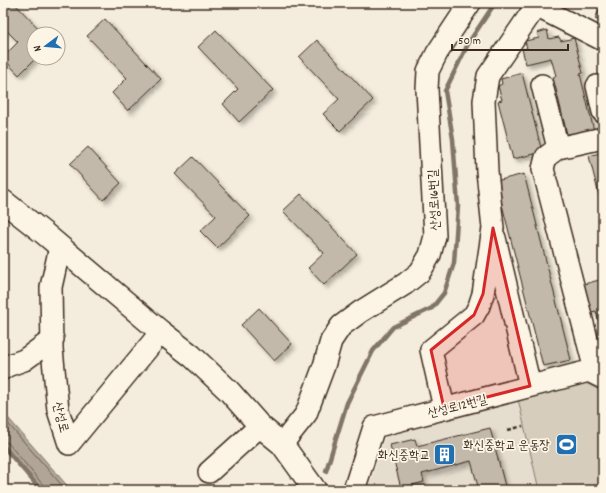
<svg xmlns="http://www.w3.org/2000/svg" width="606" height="493" font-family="Dekko,'Poor Story',sans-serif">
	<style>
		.built { fill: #e5ddce }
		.green { fill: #d6cdbd; stroke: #887c6e }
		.water { fill: #b0a596; stroke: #817466 }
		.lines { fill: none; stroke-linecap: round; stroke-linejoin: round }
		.shore { stroke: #6a5b4e; stroke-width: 1 }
		.stream { stroke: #817466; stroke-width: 4.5 }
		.building { fill: #c3b9aa; stroke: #3b2a1e; filter: url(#shadow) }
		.minor-casing { stroke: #3b2a1e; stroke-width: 24 }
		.major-casing { stroke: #3b2a1e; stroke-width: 25 }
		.path { stroke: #3b2a1e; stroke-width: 2.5; stroke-dasharray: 4 3; stroke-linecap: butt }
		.minor { stroke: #fcf5e5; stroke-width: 21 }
		.major { stroke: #fcf5e5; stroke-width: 22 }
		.marked { fill: #d62828; fill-opacity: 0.2; stroke: #d62828; stroke-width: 3; stroke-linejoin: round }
		.labels { text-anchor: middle; stroke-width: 3.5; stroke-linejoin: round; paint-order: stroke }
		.street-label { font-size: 13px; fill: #3b2a1e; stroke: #fcf5e5 }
		.poi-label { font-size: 13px; fill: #3b2a1e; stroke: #fcf5e5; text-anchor: end }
	</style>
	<defs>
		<filter id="shadow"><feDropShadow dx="3.5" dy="3.5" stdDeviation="2" flood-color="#0004"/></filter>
	</defs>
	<rect width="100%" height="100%" fill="#f4eddd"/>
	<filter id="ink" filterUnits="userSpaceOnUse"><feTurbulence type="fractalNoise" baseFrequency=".025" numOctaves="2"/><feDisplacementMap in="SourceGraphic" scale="8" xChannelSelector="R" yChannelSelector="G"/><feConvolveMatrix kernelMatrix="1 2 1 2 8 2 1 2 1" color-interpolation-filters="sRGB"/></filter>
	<g filter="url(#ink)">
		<!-- built -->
		<path class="built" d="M586,376L603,384V490H368L387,431Z"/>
		<!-- green -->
		<path class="green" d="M582,381L603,392V490H539L518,399Z"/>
		<!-- water -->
		<path class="water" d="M3,412L71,490H42L3,443Z"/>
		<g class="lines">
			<!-- shore -->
			<path class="shore" d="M3,418L66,490
				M3,441L8,443L44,486L45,490"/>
			<!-- stream -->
			<path class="stream" d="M3,446L41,490
				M326,471L347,403L373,351L393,327L432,308L444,293L454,263L458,206L453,139L445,91L469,42L495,3"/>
		</g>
		<!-- building -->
		<path class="building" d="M3,3H14L44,34H34V58H36L19,75L3,58V57L18,42L3,27Z
			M602,3H603V22L595,19Z
			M105,19L161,79L128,111L112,93L127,78L87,36Z
			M216,30L273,90L239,122L223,104L238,89L198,47Z
			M547,30L549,39L559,37L561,41L574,38L583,73L580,74L594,131L568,138L553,77L556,76L551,58L526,64L522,49L527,48L525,41L539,38L537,33Z
			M317,40L373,100L340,131L323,114L339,99L299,57Z
			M522,73L542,152L513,159L498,101L502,100L498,86L502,84L501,79Z
			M88,147L121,183L103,200L70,164Z
			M603,152V211L589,156Z
			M193,157L250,216L217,248L200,231L216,216L175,174Z
			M524,174L571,360L543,366L496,181Z
			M301,194L357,254L324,285L308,268L324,253L283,211Z
			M603,279V339L596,311L591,312L584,284Z
			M259,308L292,344L274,361L241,325Z
			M490,428L506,490H479L471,461L422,474L424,482L401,488L390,445L415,439L417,446Z"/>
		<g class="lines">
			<defs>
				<path id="minor" d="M542,85L558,148
					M597,86L603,112
					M495,238L530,386
					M60,247L51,287L52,349L58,410L69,444L161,332
					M3,369L7,366L24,360L53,339
					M596,374L543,169L546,157L558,148L603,138
					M444,408L431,350L474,315L479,306L483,294L493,228L487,171L484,101L488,76L536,6L603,40
					M282,444L306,414L324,366L331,341L341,326L360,312L405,284L420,272L430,255L435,236L427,89L428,71L437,53L470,3
					M209,472L260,426
					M354,490L374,427L589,371L603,378"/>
				<path id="major" d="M3,201L45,234L161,332L192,356L229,391L260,426L282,444L315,490"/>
			</defs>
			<!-- minor casing -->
			<use href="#minor" class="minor-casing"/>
			<!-- major casing -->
			<use href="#major" class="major-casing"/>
			<!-- path -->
			<path class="path" d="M508,430L523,426"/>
			<!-- minor -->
			<use href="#minor" class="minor"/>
			<!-- major -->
			<use href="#major" class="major"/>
		</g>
	</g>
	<!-- marked area -->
	<path class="marked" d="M493,228L530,386L444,408L431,350L474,315L483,294Z"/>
	<!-- icons -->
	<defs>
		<symbol id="stadium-square" viewBox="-11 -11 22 22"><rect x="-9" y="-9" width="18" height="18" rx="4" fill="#1f6fb2" stroke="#fcf5e5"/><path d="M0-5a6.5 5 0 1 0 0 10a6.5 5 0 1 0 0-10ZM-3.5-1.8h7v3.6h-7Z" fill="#fff"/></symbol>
		<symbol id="building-square" viewBox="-11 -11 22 22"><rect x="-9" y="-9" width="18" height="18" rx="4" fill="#1f6fb2" stroke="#fcf5e5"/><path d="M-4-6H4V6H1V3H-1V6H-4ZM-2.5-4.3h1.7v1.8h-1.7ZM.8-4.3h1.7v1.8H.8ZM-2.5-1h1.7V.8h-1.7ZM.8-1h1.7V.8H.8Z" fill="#fff"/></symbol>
	</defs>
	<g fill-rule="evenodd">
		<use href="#stadium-square" x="554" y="432" width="25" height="25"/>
		<use href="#building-square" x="432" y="442" width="25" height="25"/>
	</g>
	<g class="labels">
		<!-- street labels -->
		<g class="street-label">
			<text transform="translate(433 200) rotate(-93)" y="5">산성로16번길</text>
			<text transform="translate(457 405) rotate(-14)" y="5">산성로12번길</text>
			<text transform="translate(62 417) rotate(76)" y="5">산성로</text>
		</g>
		<!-- poi labels -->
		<g class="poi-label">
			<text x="550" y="449">화신중학교 운동장</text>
			<text x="430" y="459">화신중학교</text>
		</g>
	</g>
	<!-- margin -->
	<rect width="606" height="493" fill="none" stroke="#fcf5e5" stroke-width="16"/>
	<rect x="8" y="8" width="590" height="477" fill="none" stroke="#3b2a1e" stroke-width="1.5" filter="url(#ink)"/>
	<!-- north arrow -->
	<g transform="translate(46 46) rotate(254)"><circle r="19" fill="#fcf5e5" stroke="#afa495"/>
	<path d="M0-3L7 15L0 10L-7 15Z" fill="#1f6fb2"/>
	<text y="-6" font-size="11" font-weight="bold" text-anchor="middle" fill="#3b2a1e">N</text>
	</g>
	<!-- scale -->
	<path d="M452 44v6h116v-6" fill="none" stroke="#3b2a1e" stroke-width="2"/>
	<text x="458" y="44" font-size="12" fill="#3b2a1e" stroke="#fcf5e5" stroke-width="3" paint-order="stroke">50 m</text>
</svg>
